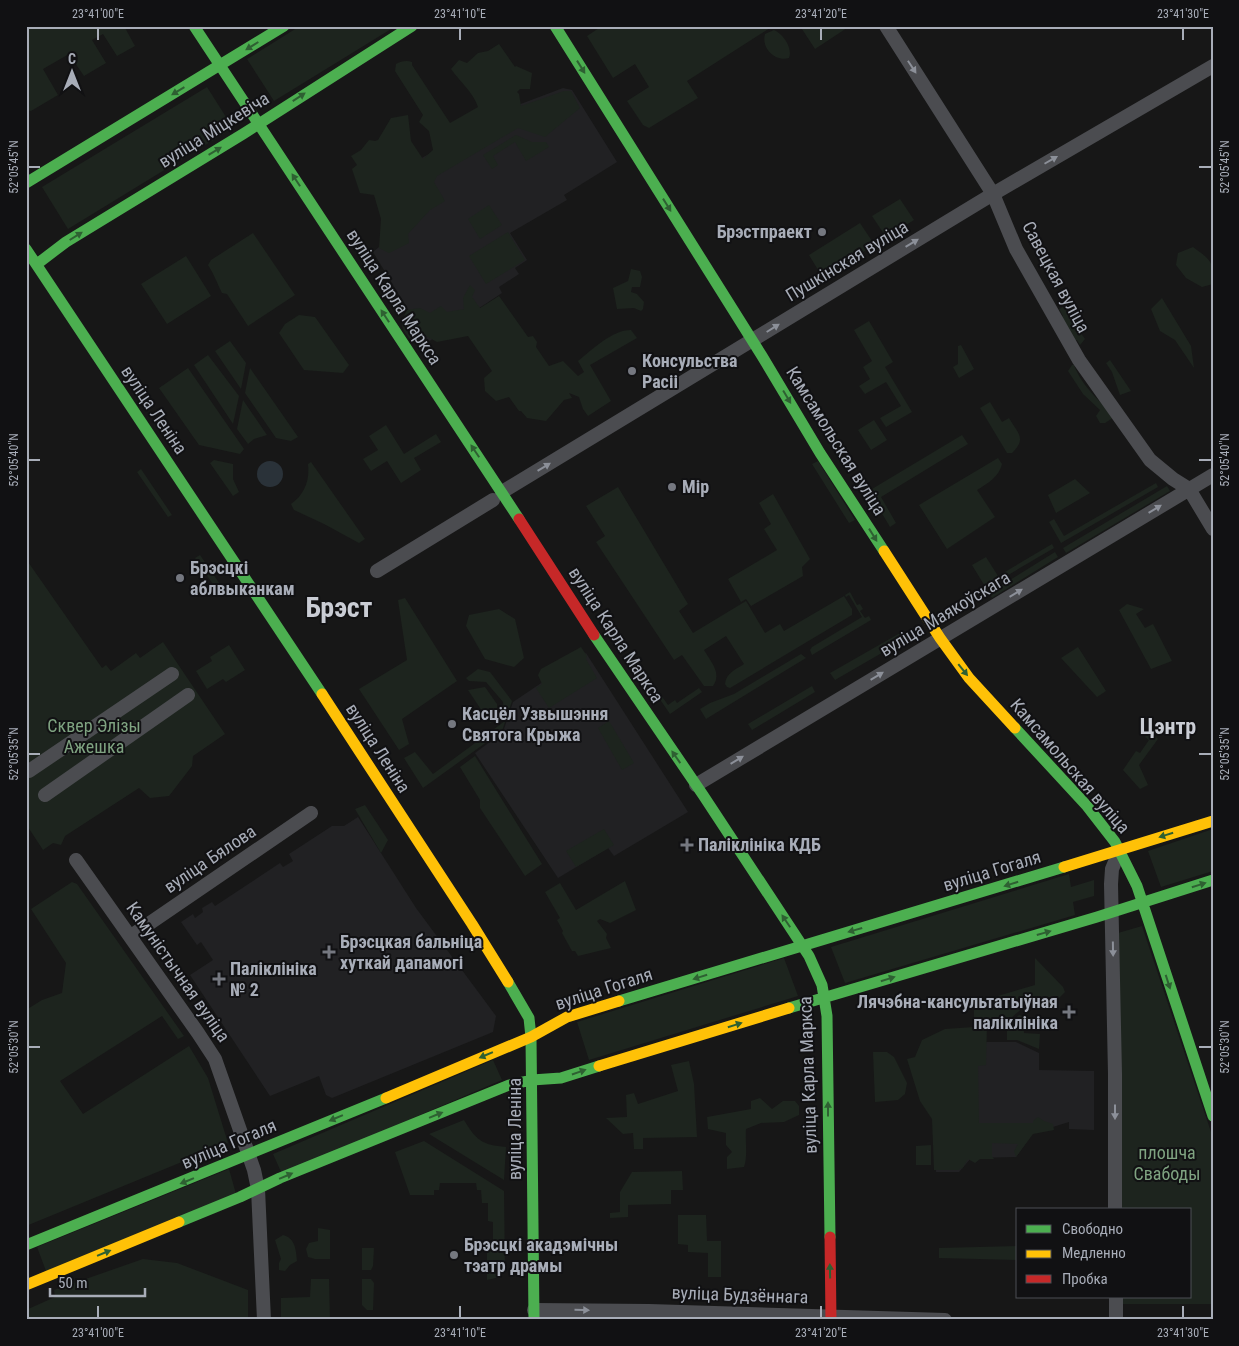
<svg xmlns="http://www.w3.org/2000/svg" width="1239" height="1346" font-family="'Roboto Condensed',sans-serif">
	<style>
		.built { fill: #212123 }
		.green { fill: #1d241e }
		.water { fill: #2a3239 }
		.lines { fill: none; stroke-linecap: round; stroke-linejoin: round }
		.street { stroke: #4b4c50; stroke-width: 14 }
		.fast { stroke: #4caf50; stroke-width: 11 }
		.slow { stroke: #ffc107; stroke-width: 11 }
		.jam { stroke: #c62828; stroke-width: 11 }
		.oneway { fill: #2e6032 }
		.oneway2 { fill: #8c9099 }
		.ticks { fill: none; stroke: #a8adb8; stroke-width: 2 }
		.poi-dot { fill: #757880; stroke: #111113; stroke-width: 2 }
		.labels { text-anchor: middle; stroke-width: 4; stroke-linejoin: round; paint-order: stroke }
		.street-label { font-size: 18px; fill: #a8adb8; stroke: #111113 }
		.poi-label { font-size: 18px; font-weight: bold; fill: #a8adb8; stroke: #111113; text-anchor: start }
		.park-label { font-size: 18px; fill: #7fa381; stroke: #111113 }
		.district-label { font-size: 22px; font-weight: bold; fill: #c9ccd4; stroke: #111113 }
		.town-label { font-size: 28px; font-weight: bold; fill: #c9ccd4; stroke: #111113 }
		.neatline { fill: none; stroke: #a8adb8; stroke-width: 2 }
		.ticks-label { font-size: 12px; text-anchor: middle; fill: #a8adb8 }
	</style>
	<rect width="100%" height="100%" fill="#171717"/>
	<!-- built -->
	<path class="built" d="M563,88L572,90L617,162L564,195L567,200L510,233L527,260L515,268L519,274L499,287L502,293L428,342L373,252L397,232L420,159L510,108Z
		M586,653L688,812L614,856L608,848L558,878L475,753L503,732L513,702Z
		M358,817L416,908L496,1016L493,1032L332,1098L326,1095L319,1076L270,1096L190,975L213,960L201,942L197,945L181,922L193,914L195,918L203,912L202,908L212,902L215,906L280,863L283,867L293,861L289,854L332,826H344Z
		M937,1042H1016L1039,1053V1070L1094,1071V1130L1069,1129V1122L1033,1133L1016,1157L971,1158L959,1172H936Z"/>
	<!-- green -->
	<path class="green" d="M26,26H124L135,46L117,56L103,34L92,40L106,63L84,76L69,54L43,69L58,95L31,111L26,110V69L29,68L26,64Z
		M300,26H396L274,101L247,59Z
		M602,26H773L687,81L698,98L649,128L643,125L627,101L649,87L635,64L613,78L587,36Z
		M800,26H850L815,49Z
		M774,30C783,34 793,48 789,58C775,62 761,48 765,34Z
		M499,44L515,67L516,66L532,73L530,89H520L517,92L519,94L521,106L564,91H571L580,108L545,137L518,128L437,176L434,182L445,201L430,210L408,234L409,243L389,253L379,248L381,219L374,195L360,193L352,169L357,165L351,156L361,150L369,140L375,141L378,140L391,118L408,115L411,141L423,159L433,150L429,131L419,122L423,115L395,71L396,64C401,61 407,60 412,62V65L450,123L478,107C473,92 460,82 451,69L459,60L467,63L478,53L488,51Z
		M207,87L233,128L68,229L42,187Z
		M516,135L532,142H546L549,147L526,161L515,142L493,156L498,165L492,169L483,155Z
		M900,199L914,220L890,235L884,234L872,216Z
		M489,205L502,225L480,239L468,219Z
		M860,223L872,241L871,247L823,278L809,255Z
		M508,232L525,260L486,284L469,256Z
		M253,233L295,295L248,326L227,294L222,293C217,283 214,274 208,265L211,260Z
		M1193,247C1212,261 1213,261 1213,284L1202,287L1186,278L1176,265L1178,253Z
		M186,256L211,296L167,324L141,284Z
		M631,269L640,271L642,277L640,287H632L631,292L637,294L644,302L643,309L641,311L634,308L617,309L613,288L628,281Z
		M470,285L475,290L472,297L480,308L499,296L528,337L533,336L537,342L536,347L549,366L563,361L578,376L584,372L578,361C593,349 612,330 631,330L637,338L590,365L611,401L588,416L583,409L579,397L569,393L572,398L564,400L546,421L527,418L521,411H519L509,397L496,401L485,391L484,378L492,371L468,336L437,342L426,336L420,341L412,342C402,329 398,326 407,310L420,308L430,313L441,306L447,312L464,309L463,298Z
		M1162,298L1191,346L1194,368L1175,340L1160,331L1151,309Z
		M1067,305L1078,329L1085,339L1080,345L1077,340L1075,341L1061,317L1063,316L1059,309Z
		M299,315L315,317L349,365L343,373L304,370L279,333L285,324Z
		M869,321L893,362L885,367L912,412L886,427L880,418L901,406L886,382L865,394L859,386L870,379L863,367L872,361L854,330Z
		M230,341L246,363L241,389L215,351Z
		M961,345L974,369L959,378L953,367L958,364V346Z
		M208,355L239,396L233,424L194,365Z
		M1110,360L1131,391L1120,395L1112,372L1106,363Z
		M1072,365H1074C1082,387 1100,400 1114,417L1105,423H1100L1096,416L1100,410L1083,394L1068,371Z
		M188,368L244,449L240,454L199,445L159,388Z
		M250,368L298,437L291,441L276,438L245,393Z
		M243,400L267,435L254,439L248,444L237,429Z
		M990,402L1002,422L1009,418C1018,434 1027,438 1012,453H1007L980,408Z
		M874,420L887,440L871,450L858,430Z
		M386,425L404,454L436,434L441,442L414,458L421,470L401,483L387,461L371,471L363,459L378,450L369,436Z
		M962,435L968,444L881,497L896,523L890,527L871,495L872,489Z
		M998,458L1002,464C999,477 988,483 977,490L995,517L947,549L919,505Z
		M214,460L233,464V479L239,492L233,496L210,463Z
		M818,461L855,520L849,523L812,464Z
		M311,462L365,539L359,543L324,524L294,510L291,504C304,495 310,481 308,464Z
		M141,469L172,515L168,517L137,472Z
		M1075,479L1090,493L1056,513L1048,495Z
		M1156,483L1158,487L1061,543L1049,522L1054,519L1064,536Z
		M1167,486L1170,491L1066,553L1063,548Z
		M618,487L688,604L679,611L693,633L746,601L765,633L780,624L784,631L844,596L852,609V615L730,688L727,687L725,684C726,673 735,670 744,664L726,636L704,650C711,662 722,673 713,686H704L682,655L674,660L596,542L605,536L586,506Z
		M773,494L810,559L802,567L803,576L751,606L746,599L741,602L728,579L777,550L764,529L771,524L759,503Z
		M1052,544L1054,548L986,588L972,565L986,557L998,576Z
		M1055,552L1058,557L992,598L989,593Z
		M200,555L226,593L221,596L195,558Z
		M26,559L102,668L106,665L111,671L136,653L140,658L163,642L225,734L193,756L192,766L169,796L150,798L139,788L65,836L61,845L53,843L43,850L26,824Z
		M850,592L857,605L860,604L863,609L860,611L865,618L869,616L871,620L812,655L810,650L812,647L862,617L849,595L846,597L845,595Z
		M405,598L457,681L402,719L409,744L399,750L359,689L407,660L398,600Z
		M1127,604L1144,609L1136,614L1145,628L1153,624L1172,661L1151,669L1119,610Z
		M499,609L515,619L524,658L514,667L485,659L466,626L469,615Z
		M900,633L901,636L899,643L835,680L830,673Z
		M229,645L245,670L226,682L223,679L207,689L196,671L212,661L210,657Z
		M581,647L587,656L586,659L597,678L549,708L536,688L542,684L538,675L541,669Z
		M1078,647L1106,691L1097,697L1061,658Z
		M801,654L806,658L706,719L700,709L710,703L734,694Z
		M478,669L490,672L512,701L502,731L423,788L404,758L415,752L433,774L505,721L503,702L486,682L469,681L466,678Z
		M653,684L668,705L675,700L677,703L699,688L702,692L670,714L650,685Z
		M812,686L815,692L752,730L748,724Z
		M485,687L497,704L498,718L490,723L468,690Z
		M609,721L634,763L622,770L598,728Z
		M1150,731L1158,739L1139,765L1148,785L1140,789L1123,770L1136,751L1140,753L1149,740L1145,737Z
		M475,756L542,864L525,876L480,808V800L460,767Z
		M365,805L388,840L381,853L355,809Z
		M604,829L614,845L576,867L566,851Z
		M1213,829V871L1161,887L1148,851Z
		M1069,874L1071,887L1094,880V896L1073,902L1075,915L845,983L831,947Z
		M625,881L636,910L610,923L600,919L597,921L607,934L606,938L611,948L578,956L575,951H572L562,933L563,931L557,920L560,918L545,892L560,883L576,910Z
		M72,882L77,884L184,1036L178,1039L162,1016L60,1081L83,1114L189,1046L208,1078L228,1143L26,1226V1010L42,1000L62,993L66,963L31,909Z
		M1142,926L1213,1138V1304H1123V1297H1190V1210H1122L1118,933Z
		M784,958L798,996L589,1060L577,1022Z
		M1035,958L1063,987L1065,992L1051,1006H1025L1004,1024H987L986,1065L978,1066L979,1123H1033V1121L1038,1117L1044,1121L1053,1124L1054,1130L1033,1134L1016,1157L1014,1151L1018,1144L992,1143V1156L994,1159H980L975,1163L968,1159L962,1169L960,1168L959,1170H934L932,1119L920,1101L907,1059L915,1057L922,1040L945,1029L974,1027V1003L1035,985Z
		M1019,1015L1023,1016L1024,1033L1040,1034L1039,1049L1017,1040H1007V1026Z
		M873,1052H887L894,1057L907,1083L905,1094L898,1100L875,1102Z
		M493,1060L502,1080L282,1174L273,1154Z
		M689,1061L694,1084L697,1137L643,1138V1149H634L633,1133L623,1134L606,1118L627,1117L626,1095L634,1093L638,1104L678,1091L671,1065Z
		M760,1098L772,1109L783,1101H795L799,1106V1115L784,1122L761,1123L746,1129C745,1142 748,1155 744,1167L727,1169V1157L732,1152L726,1145V1133L708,1129L707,1117L751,1109V1101Z
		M464,1120C476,1140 482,1145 506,1147L504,1180L429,1134Z
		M424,1141L504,1191L505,1271L500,1277L487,1280V1249H493V1222L488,1221V1203H482L481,1190H477L476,1183H440L439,1190H434V1195H410L395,1152Z
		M931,1145V1165H916V1146Z
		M229,1169L236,1194L46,1271L37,1247Z
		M682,1171L683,1190H671V1204L628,1205V1217L610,1218V1213L620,1212V1192L632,1172Z
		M678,1215H706L707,1241H721V1277H708V1253L688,1252V1245L678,1244Z
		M318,1228L330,1230V1259H315L308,1257L306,1249L309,1243L318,1241Z
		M283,1235C295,1238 296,1249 297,1261L290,1265L285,1271L279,1270V1263L281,1259L275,1240Z
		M1018,1246V1260L939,1258V1248Z
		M362,1248H374L373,1266L371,1270H362Z
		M143,1259L177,1263L248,1290V1320H26V1310L55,1297L54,1290Z
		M311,1279H329L330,1320H281V1298L310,1297Z
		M362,1279H371L374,1283L373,1310H367L362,1305Z"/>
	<!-- water -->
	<path class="water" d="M257 474a13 13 0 1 1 26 0a13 13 0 1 1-26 0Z"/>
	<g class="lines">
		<!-- street -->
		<path class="street" d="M886,26L993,194L1016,249L1079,360L1150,460L1173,479L1189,489L1213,529
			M502,492L993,194L1213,66
			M377,571L493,500
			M26,769L29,771L172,674
			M696,785L1213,475
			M45,795L188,695
			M76,860L198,1033L215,1059L254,1170L258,1189L264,1320
			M131,936L311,813
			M1115,1210V1074L1111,884L1112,869L1120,850
			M1116,1297V1320
			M534,1310L649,1311L945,1320"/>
		<!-- fast -->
		<path class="fast" d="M194,26L519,519
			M555,26L762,356L820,453L884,551
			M26,183L284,26
			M26,249L322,694
			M37,264L66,242L243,134L412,26
			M594,635L703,795L809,956L822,985L827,1016L830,1237
			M1015,728L1087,806L1115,842L1137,886L1213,1116
			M508,982L529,1018L531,1037L534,1320
			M619,1001L1064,867
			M789,1008L1097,917L1213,880
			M179,1222L240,1197L280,1178L509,1085L532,1080L561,1078L599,1066
			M26,1245L386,1098"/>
		<!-- slow -->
		<path class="slow" d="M884,551L940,638L969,678L1015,728
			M322,694L472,924L508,982
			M1064,867L1213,821
			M599,1066L789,1008
			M386,1098L531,1037L567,1017L619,1001
			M26,1285L179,1222"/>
		<!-- jam -->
		<path class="jam" d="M519,519L594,635
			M830,1237L831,1320"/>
	</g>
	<!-- one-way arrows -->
	<defs><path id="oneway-solid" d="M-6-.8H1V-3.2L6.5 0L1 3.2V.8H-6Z" transform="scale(1.25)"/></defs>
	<g class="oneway">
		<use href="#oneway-solid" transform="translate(252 46) rotate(148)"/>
		<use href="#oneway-solid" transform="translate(581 67) rotate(58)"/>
		<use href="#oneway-solid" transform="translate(178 91) rotate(149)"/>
		<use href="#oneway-solid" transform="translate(299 97) rotate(-33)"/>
		<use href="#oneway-solid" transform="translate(215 151) rotate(-31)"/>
		<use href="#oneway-solid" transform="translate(296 180) rotate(-123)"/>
		<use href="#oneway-solid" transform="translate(667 205) rotate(58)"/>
		<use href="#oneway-solid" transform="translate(76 236) rotate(-32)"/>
		<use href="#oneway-solid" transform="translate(385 316) rotate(-123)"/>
		<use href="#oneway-solid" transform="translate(787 397) rotate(59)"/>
		<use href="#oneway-solid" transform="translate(475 451) rotate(-124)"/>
		<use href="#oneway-solid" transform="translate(873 535) rotate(58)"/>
		<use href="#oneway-solid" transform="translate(963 670) rotate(51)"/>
		<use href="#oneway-solid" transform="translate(676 757) rotate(-125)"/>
		<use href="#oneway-solid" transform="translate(1166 835) rotate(163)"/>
		<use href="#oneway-solid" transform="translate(1011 884) rotate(163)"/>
		<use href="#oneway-solid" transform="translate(1199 885) rotate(-17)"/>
		<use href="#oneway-solid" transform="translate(786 921) rotate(-124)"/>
		<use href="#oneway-solid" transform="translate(855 930) rotate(164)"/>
		<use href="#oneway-solid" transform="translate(1044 933) rotate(-16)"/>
		<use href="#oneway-solid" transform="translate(700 977) rotate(163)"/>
		<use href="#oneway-solid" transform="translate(888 979) rotate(-17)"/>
		<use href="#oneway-solid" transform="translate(1168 982) rotate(72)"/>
		<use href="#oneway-solid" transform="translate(735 1025) rotate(-17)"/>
		<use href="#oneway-solid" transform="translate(486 1055) rotate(157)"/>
		<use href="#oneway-solid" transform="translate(579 1072) rotate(-19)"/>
		<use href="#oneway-solid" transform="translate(828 1109) rotate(-90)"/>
		<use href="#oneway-solid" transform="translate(436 1115) rotate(-22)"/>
		<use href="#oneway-solid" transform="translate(336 1118) rotate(157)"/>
		<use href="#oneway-solid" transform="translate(286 1176) rotate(-23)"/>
		<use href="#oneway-solid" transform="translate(187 1181) rotate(158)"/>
		<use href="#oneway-solid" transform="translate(104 1253) rotate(-22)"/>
		<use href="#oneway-solid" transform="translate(830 1271) rotate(-91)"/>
	</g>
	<g class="oneway2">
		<use href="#oneway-solid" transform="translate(912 67) rotate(57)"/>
		<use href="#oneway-solid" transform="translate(1051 160) rotate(-30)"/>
		<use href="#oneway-solid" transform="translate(912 243) rotate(-31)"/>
		<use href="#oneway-solid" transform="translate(773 328) rotate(-32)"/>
		<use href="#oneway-solid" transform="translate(544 467) rotate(-31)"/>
		<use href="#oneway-solid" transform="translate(1155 509) rotate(-31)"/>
		<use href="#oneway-solid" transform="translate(1016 593) rotate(-31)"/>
		<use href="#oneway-solid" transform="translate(877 676) rotate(-31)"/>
		<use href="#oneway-solid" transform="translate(737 760) rotate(-31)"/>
		<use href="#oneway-solid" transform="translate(1113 949) rotate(89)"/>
		<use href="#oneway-solid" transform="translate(1115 1112) rotate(90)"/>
		<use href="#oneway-solid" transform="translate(582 1310) rotate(1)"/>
	</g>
	<!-- ticks -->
	<path class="ticks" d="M98,28V40M460,28V40M821,28V40M1183,28V40M28,167H40M1199,167H1212M28,460H40M1199,460H1212M28,754H40M1199,754H1212M28,1047H40M1199,1047H1212M98,1306V1318M460,1306V1318M821,1306V1318M1183,1306V1318"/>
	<!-- markers -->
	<g class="poi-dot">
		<circle cx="822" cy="232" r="5"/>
		<circle cx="632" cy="371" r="5"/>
		<circle cx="672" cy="487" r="5"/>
		<circle cx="180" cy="578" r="5"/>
		<circle cx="452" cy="724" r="5"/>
		<path d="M684.5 837.5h5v5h5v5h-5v5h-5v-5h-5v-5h5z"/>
		<path d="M326.5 944.5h5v5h5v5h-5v5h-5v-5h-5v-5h5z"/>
		<path d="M216.5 971.5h5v5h5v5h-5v5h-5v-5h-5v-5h5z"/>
		<path d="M1066.5 1004.5h5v5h5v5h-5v5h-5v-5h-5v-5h5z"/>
		<circle cx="454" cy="1255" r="5"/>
	</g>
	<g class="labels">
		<!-- street labels -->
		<g class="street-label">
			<text transform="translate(214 130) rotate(-32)" y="6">вуліца Міцкевіча</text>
			<text transform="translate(847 261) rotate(-31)" y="6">Пушкінская вуліца</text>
			<text transform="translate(1056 277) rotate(62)" y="6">Савецкая вуліца</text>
			<text transform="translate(394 297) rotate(57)" y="6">вуліца Карла Маркса</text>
			<text transform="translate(154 410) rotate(56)" y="6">вуліца Леніна</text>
			<text transform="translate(836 441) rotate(58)" y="6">Камсамольская вуліца</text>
			<text transform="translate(945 614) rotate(-31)" y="6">вуліца Маякоўскага</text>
			<text transform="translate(616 635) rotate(57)" y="6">вуліца Карла Маркса</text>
			<text transform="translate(378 748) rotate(57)" y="6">вуліца Леніна</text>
			<text transform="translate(1070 766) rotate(49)" y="6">Камсамольская вуліца</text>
			<text transform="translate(210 859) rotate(-34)" y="6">вуліца Бялова</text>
			<text transform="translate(992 871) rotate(-17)" y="6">вуліца Гогаля</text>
			<text transform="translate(178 972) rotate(55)" y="6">Камуністычная вуліца</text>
			<text transform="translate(604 989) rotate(-18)" y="6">вуліца Гогаля</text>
			<text transform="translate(808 1075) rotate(-92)" y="6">вуліца Карла Маркса</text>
			<text transform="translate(515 1129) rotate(-90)" y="6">вуліца Леніна</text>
			<text transform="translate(229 1144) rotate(-23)" y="6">вуліца Гогаля</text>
			<text transform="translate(740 1295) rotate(2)" y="6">вуліца Будзённага</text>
		</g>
		<!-- poi labels -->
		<g class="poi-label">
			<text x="812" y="238" text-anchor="end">Брэстпраект</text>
			<text x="642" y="367">Консульства<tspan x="642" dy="21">Расіі</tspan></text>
			<text x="682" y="493">Мір</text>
			<text x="190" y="574">Брэсцкі<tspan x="190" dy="21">аблвыканкам</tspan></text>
			<text x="462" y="720">Касцёл Узвышэння<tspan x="462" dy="21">Святога Крыжа</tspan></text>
			<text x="698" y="851">Паліклініка КДБ</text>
			<text x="340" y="948">Брэсцкая бальніца<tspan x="340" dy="21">хуткай дапамогі</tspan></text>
			<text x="230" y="975">Паліклініка<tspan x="230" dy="21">№ 2</tspan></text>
			<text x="1058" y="1008" text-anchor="end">Лячэбна-кансультатыўная<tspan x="1058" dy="21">паліклініка</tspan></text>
			<text x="464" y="1251">Брэсцкі акадэмічны<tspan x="464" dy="21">тэатр драмы</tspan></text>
		</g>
		<!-- park labels -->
		<g class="park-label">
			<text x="94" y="732">Сквер Элізы<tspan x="94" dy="21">Ажешка</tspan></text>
			<text x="1167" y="1159">плошча<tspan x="1167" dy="21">Свабоды</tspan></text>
		</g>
		<!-- district labels -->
		<g class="district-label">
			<text x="1168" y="734">Цэнтр</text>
		</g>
		<!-- town labels -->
		<g class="town-label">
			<text x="339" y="617">Брэст</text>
		</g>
	</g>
	<!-- border -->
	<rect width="1239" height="1346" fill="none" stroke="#111113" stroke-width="55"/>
	<!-- legend -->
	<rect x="1016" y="1208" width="175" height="90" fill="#111113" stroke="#4d4f55"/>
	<rect x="1026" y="1225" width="25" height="8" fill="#4caf50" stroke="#4d4f55"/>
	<text x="1062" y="1234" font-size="15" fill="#a8adb8">Свободно</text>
	<rect x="1026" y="1250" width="25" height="8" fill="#ffc107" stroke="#4d4f55"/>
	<text x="1062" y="1258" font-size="15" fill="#a8adb8">Медленно</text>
	<rect x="1026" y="1275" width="25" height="8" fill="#c62828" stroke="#4d4f55"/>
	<text x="1062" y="1284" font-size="15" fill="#a8adb8">Пробка</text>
	<!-- north arrow -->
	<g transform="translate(72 72)" stroke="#111113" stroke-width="4" paint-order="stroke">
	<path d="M0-4L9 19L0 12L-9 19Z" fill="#a8adb8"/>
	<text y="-8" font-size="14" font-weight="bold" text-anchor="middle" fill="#a8adb8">С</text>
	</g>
	<!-- scale -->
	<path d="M50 1288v8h95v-8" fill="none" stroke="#a8adb8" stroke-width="2.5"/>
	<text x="58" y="1288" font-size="15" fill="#a8adb8" stroke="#111113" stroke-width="4" paint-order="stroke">50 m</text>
	<rect x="28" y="28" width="1184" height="1290" class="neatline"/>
	<g class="ticks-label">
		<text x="98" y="18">23°41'00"E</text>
		<text x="460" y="18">23°41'10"E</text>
		<text x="821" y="18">23°41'20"E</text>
		<text x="1183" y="18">23°41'30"E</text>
		<text transform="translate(14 167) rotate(-90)" y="4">52°05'45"N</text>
		<text transform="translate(1225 167) rotate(-90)" y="4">52°05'45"N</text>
		<text transform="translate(14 460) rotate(-90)" y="4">52°05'40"N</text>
		<text transform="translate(1225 460) rotate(-90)" y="4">52°05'40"N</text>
		<text transform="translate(14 754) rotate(-90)" y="4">52°05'35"N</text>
		<text transform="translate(1225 754) rotate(-90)" y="4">52°05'35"N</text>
		<text transform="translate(14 1047) rotate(-90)" y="4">52°05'30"N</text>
		<text transform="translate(1225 1047) rotate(-90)" y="4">52°05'30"N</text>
		<text x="98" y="1337">23°41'00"E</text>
		<text x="460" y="1337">23°41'10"E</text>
		<text x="821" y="1337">23°41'20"E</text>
		<text x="1183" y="1337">23°41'30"E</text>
	</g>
</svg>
